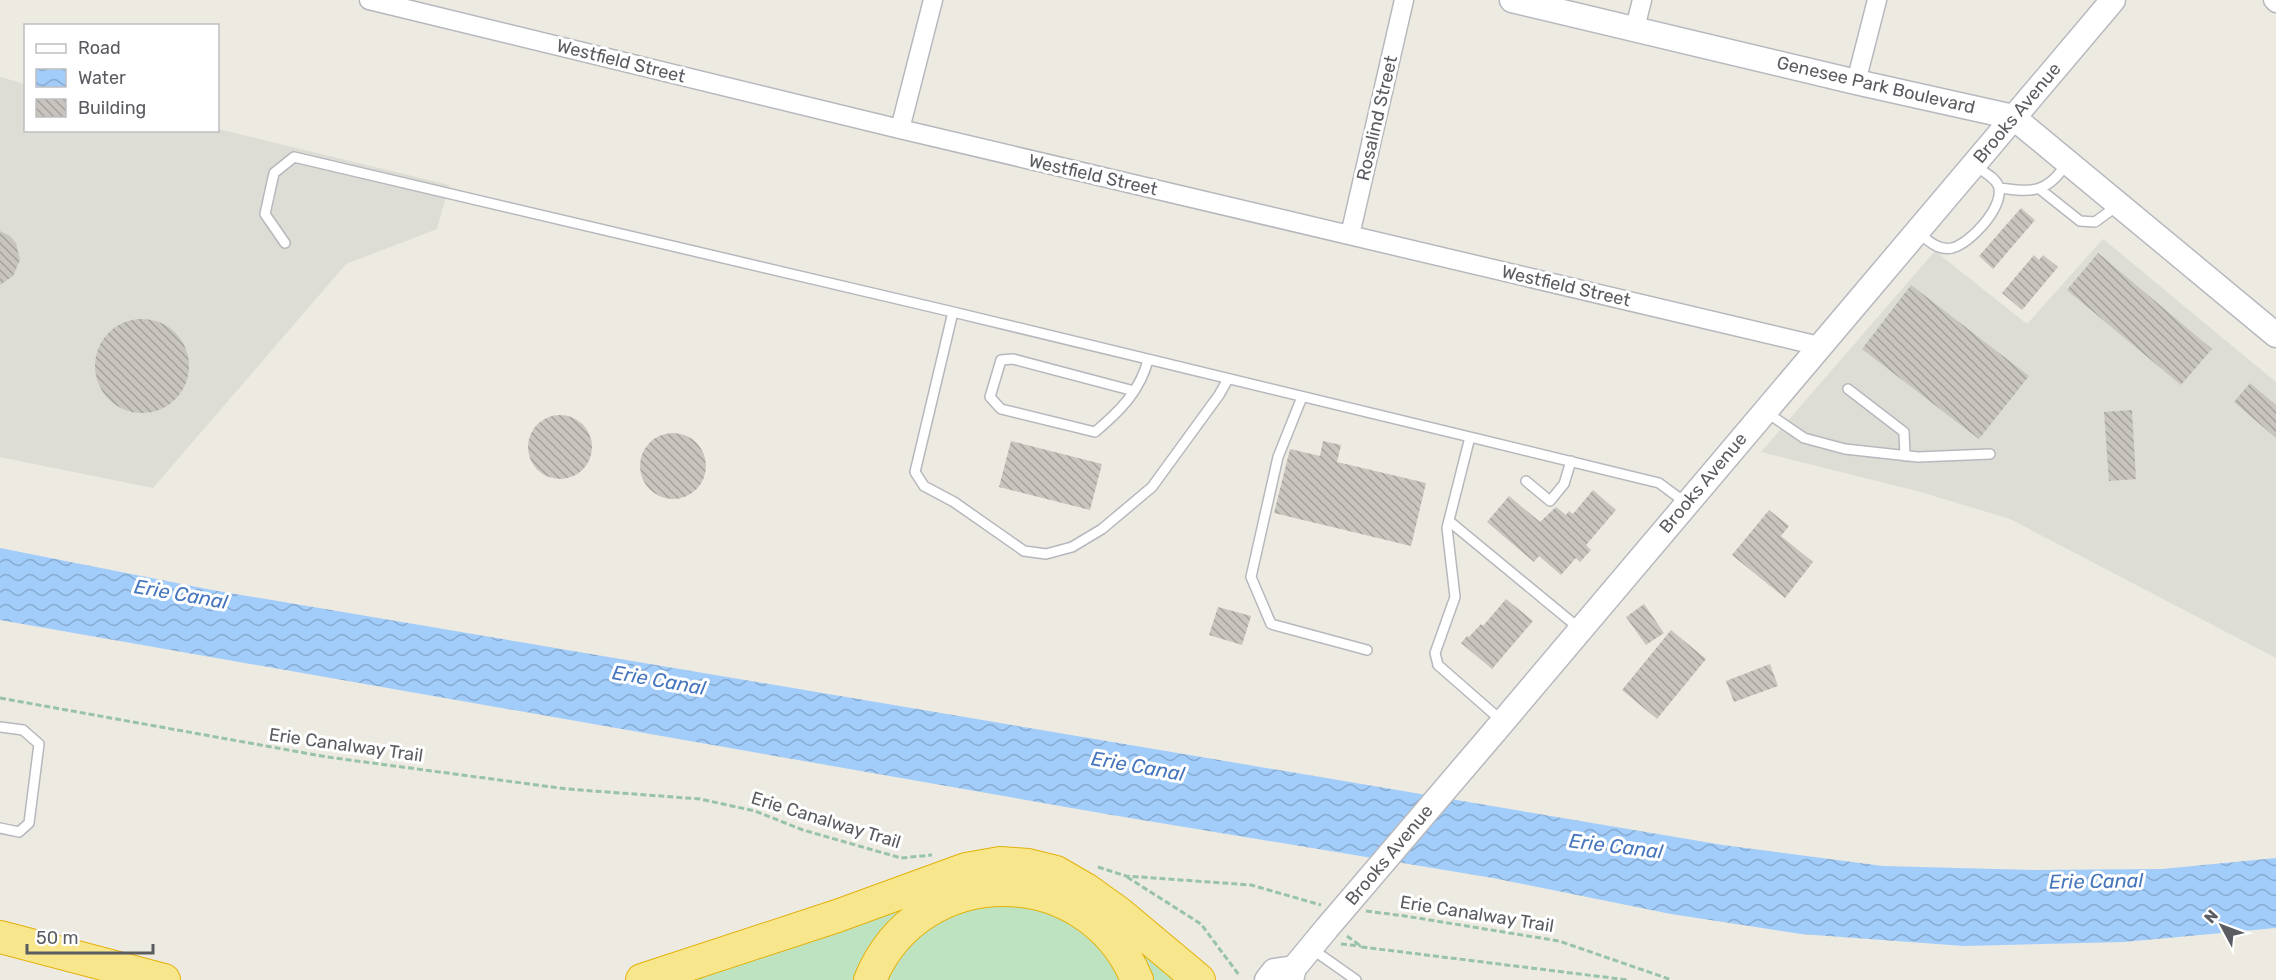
<svg xmlns="http://www.w3.org/2000/svg" width="2276" height="980" font-family="Rubik,sans-serif">
	<style>
		.industrial { fill: #dddcd5 }
		.grass { fill: #bee3c1 }
		.water { fill: url(#water-waves) }
		.building { fill: url(#building-back-hatch) }
		.lines { fill: none; stroke-linecap: round; stroke-linejoin: round }
		.lane-casing { stroke: #b7b8bd; stroke-width: 12 }
		.street-casing { stroke: #b7b8bd; stroke-width: 21 }
		.secondary-casing { stroke: #b7b9bf; stroke-width: 27 }
		.highway-casing { stroke: #e3b109; stroke-width: 34 }
		.path { stroke: #98c3a8; stroke-width: 3; stroke-dasharray: 6 3; stroke-linecap: butt }
		.lane { stroke: #fff; stroke-width: 9 }
		.street { stroke: #fff; stroke-width: 18 }
		.secondary { stroke: #fff; stroke-width: 24 }
		.highway { stroke: #f8e68c; stroke-width: 32 }
		.secondary-bridge-casing { stroke: #b7b9bf; stroke-width: 27; stroke-linecap: butt }
		.secondary-bridge { stroke: #fff; stroke-width: 24 }
		.labels { text-anchor: middle; stroke-width: 6; stroke-linejoin: round; paint-order: stroke }
		.street-label { font-size: 18px; fill: #5a5c61; stroke: #fff }
		.water-label { font-size: 20px; font-style: italic; fill: #4676bd; stroke: #fff }
	</style>
	<defs>
		<pattern id="water-waves" width="16" height="10" patternUnits="userSpaceOnUse" patternTransform="scale(1.5)"><rect width="16" height="10" fill="#a2cdfb"/><path d="M0 5q4-4 8 0t8 0" fill="none" stroke="#87aacf"/></pattern>
		<pattern id="building-back-hatch" width="6" height="6" patternUnits="userSpaceOnUse" patternTransform="scale(1.5)"><rect width="6" height="6" fill="#c8c4be"/><path d="M-1 5l2 2M0 0l6 6M5-1l2 2" fill="none" stroke="#a5a29e"/></pattern>
	</defs>
	<rect width="100%" height="100%" fill="#eceae1"/>
	<!-- industrial -->
	<path class="industrial" d="M0,77L25,84L26,130L218,129L449,185L437,229L346,264L153,488L0,457Z
		M2103,239L2276,382V658L2010,519L1921,492L1761,452L1935,251L2027,324Z"/>
	<!-- grass -->
	<path class="grass" d="M985,902L1039,906L1088,932L1126,980H882L903,946L931,924Z
		M900,905L907,912L858,980H681Z
		M1146,948L1184,980H1148L1134,957Z"/>
	<!-- water -->
	<path class="water" d="M0,548L212,590L1723,845L1883,866L2035,870L2162,869L2276,858V928L2124,942L1964,946L1801,934L1671,914L1493,878L1106,814L0,620Z"/>
	<!-- building -->
	<path class="building" d="M2021,208L2035,220L1993,269L1979,256Z
		M0,231L10,236L16,243L20,260L13,276L0,285Z
		M2098,253L2212,349L2181,385L2067,290Z
		M2034,255L2039,260L2043,255L2058,267L2022,310L2002,293Z
		M1911,285L2029,376L1979,439L1862,349Z
		M95 366a47 47 0 1 1 94 0a47 47 0 1 1-94 0Z
		M2250,383L2276,405V438L2234,402Z
		M2132,410L2136,479L2109,481L2104,412Z
		M528 447a32 32 0 1 1 64 0a32 32 0 1 1-64 0Z
		M640 466a33 33 0 1 1 66 0a33 33 0 1 1-66 0Z
		M1011,441L1102,464L1090,510L999,487Z
		M1323,441L1341,445L1337,462L1426,483L1411,546L1274,513L1290,449L1320,456Z
		M1593,490L1616,510L1586,545L1591,550L1580,562L1576,558L1561,575L1539,556L1534,562L1487,522L1509,496L1540,522L1556,507L1566,515L1569,511L1573,514Z
		M1769,510L1789,526L1781,536L1813,562L1785,598L1732,555Z
		M1506,599L1533,621L1492,669L1461,643L1467,636L1469,637L1481,624L1483,626Z
		M1644,604L1664,633L1646,645L1626,617Z
		M1218,607L1251,616L1242,645L1209,635Z
		M1671,630L1706,659L1657,719L1622,690Z
		M1770,664L1778,686L1734,702L1726,681Z"/>
	<g class="lines">
		<defs>
			<path id="lane" d="M1999,188C2031,192 2047,194 2066,164
				M2041,190L2080,221L2095,222L2117,206
				M1919,233C1928,241 1939,251 1952,248C1971,243 2002,209 1999,188C1997,178 1982,171 1975,166
				M285,243L265,214L274,173L294,157L953,312L1470,437
				M953,312L915,472L924,486L954,502L1024,551L1046,554L1072,547L1102,529L1152,487L1219,395L1228,379
				M1848,389L1904,432L1905,456
				M1134,391L1013,359L1001,360L990,397L1001,409L1095,432C1120,411 1140,391 1148,360
				M1302,397L1278,457L1251,577L1271,624L1367,650
				M1766,412L1804,438L1845,449L1918,457L1990,454
				M1526,481L1550,501L1564,484L1571,461
				M1449,521L1580,629
				M1502,721L1438,665L1435,653L1455,597L1447,528L1470,437L1659,483L1686,503
				M0,727L23,730L39,744L29,823L19,832L0,828
				M1312,949L1356,980"/>
			<path id="street" d="M369,0L900,129L1819,346
				M2273,0L2276,3
				M1635,28L1642,0
				M1856,82L1877,0
				M900,129L933,0
				M1350,235L1404,0"/>
			<path id="secondary" d="M1512,0L1856,82L2013,117L2276,335
				M1495,731L2113,0
				M1267,980L1274,971L1294,968
				M1291,980L1294,968L1327,928"/>
			<path id="highway" d="M0,937L164,980
				M642,980L837,916L966,869L1000,863L1028,865L1056,872L1087,890L1119,913L1199,980
				M870,980C919,860 1088,860 1137,980"/>
		</defs>
		<!-- lane casing -->
		<use href="#lane" class="lane-casing"/>
		<!-- street casing -->
		<use href="#street" class="street-casing"/>
		<!-- secondary casing -->
		<use href="#secondary" class="secondary-casing"/>
		<!-- highway casing -->
		<use href="#highway" class="highway-casing"/>
		<!-- path -->
		<path class="path" d="M0,698L327,757L567,789L700,799L755,811L803,830L901,858L932,855
			M1098,867L1126,876L1251,885L1321,905
			M1127,877L1201,924L1239,975
			M1366,911L1405,916L1559,941L1672,980
			M1347,936L1362,947L1628,980
			M1341,944L1361,946"/>
		<!-- lane -->
		<use href="#lane" class="lane"/>
		<!-- street -->
		<use href="#street" class="street"/>
		<!-- secondary -->
		<use href="#secondary" class="secondary"/>
		<!-- highway -->
		<use href="#highway" class="highway"/>
		<defs>
			<path id="secondary-bridge" d="M1327,928L1495,731"/>
		</defs>
		<!-- secondary-bridge casing -->
		<use href="#secondary-bridge" class="secondary-bridge-casing"/>
		<!-- secondary-bridge -->
		<use href="#secondary-bridge" class="secondary-bridge"/>
	</g>
	<g class="labels">
		<!-- street labels -->
		<g class="street-label">
			<text transform="translate(621 61) rotate(14)" y="6">Westfield Street</text>
			<text transform="translate(1876 85) rotate(13)" y="6">Genesee Park Boulevard</text>
			<text transform="translate(2017 113) rotate(-50)" y="6">Brooks Avenue</text>
			<text transform="translate(1377 118) rotate(-77)" y="6">Rosalind Street</text>
			<text transform="translate(1093 175) rotate(13)" y="6">Westfield Street</text>
			<text transform="translate(1566 286) rotate(13)" y="6">Westfield Street</text>
			<text transform="translate(1703 483) rotate(-50)" y="6">Brooks Avenue</text>
			<text transform="translate(346 745) rotate(8)" y="6">Erie Canalway Trail</text>
			<text transform="translate(826 820) rotate(17)" y="6">Erie Canalway Trail</text>
			<text transform="translate(1389 855) rotate(-50)" y="6">Brooks Avenue</text>
			<text transform="translate(1477 914) rotate(9)" y="6">Erie Canalway Trail</text>
		</g>
		<!-- water labels -->
		<g class="water-label">
			<text transform="translate(181 594) rotate(10)" y="7">Erie Canal</text>
			<text transform="translate(659 680) rotate(10)" y="7">Erie Canal</text>
			<text transform="translate(1138 766) rotate(10)" y="7">Erie Canal</text>
			<text transform="translate(1616 846) rotate(7)" y="7">Erie Canal</text>
			<text transform="translate(2096 881) rotate(-1)" y="7">Erie Canal</text>
		</g>
	</g>
	<!-- legend -->
	<rect x="24" y="24" width="195" height="108" fill="#ffffff" stroke="#bdbec0" stroke-width="1.5"/>
	<rect x="36" y="44" width="30" height="9" fill="#ffffff" stroke="#bdbec0" stroke-width="1.5"/>
	<text x="78" y="54" font-size="18" fill="#5a5c61">Road</text>
	<rect x="36" y="69" width="30" height="18" fill="url(#water-waves)" stroke="#bdbec0" stroke-width="1.5"/>
	<text x="78" y="84" font-size="18" fill="#5a5c61">Water</text>
	<rect x="36" y="99" width="30" height="18" fill="url(#building-back-hatch)" stroke="#bdbec0" stroke-width="1.5"/>
	<text x="78" y="114" font-size="18" fill="#5a5c61">Building</text>
	<!-- north arrow -->
	<g transform="translate(2222 926) rotate(311)" stroke="#ffffff" stroke-width="4.5" paint-order="stroke">
	<path d="M0-4.5L10 22L0 15L-10 22Z" fill="#5a5c61"/>
	<text y="-9" font-size="16" font-weight="bold" text-anchor="middle" fill="#5a5c61">N</text>
	</g>
	<!-- scale -->
	<path d="M27 944v9h126v-9" fill="none" stroke="#5a5c61" stroke-width="3"/>
	<text x="36" y="944" font-size="18" fill="#5a5c61" stroke="#ffffff" stroke-width="4.5" paint-order="stroke">50 m</text>
</svg>
